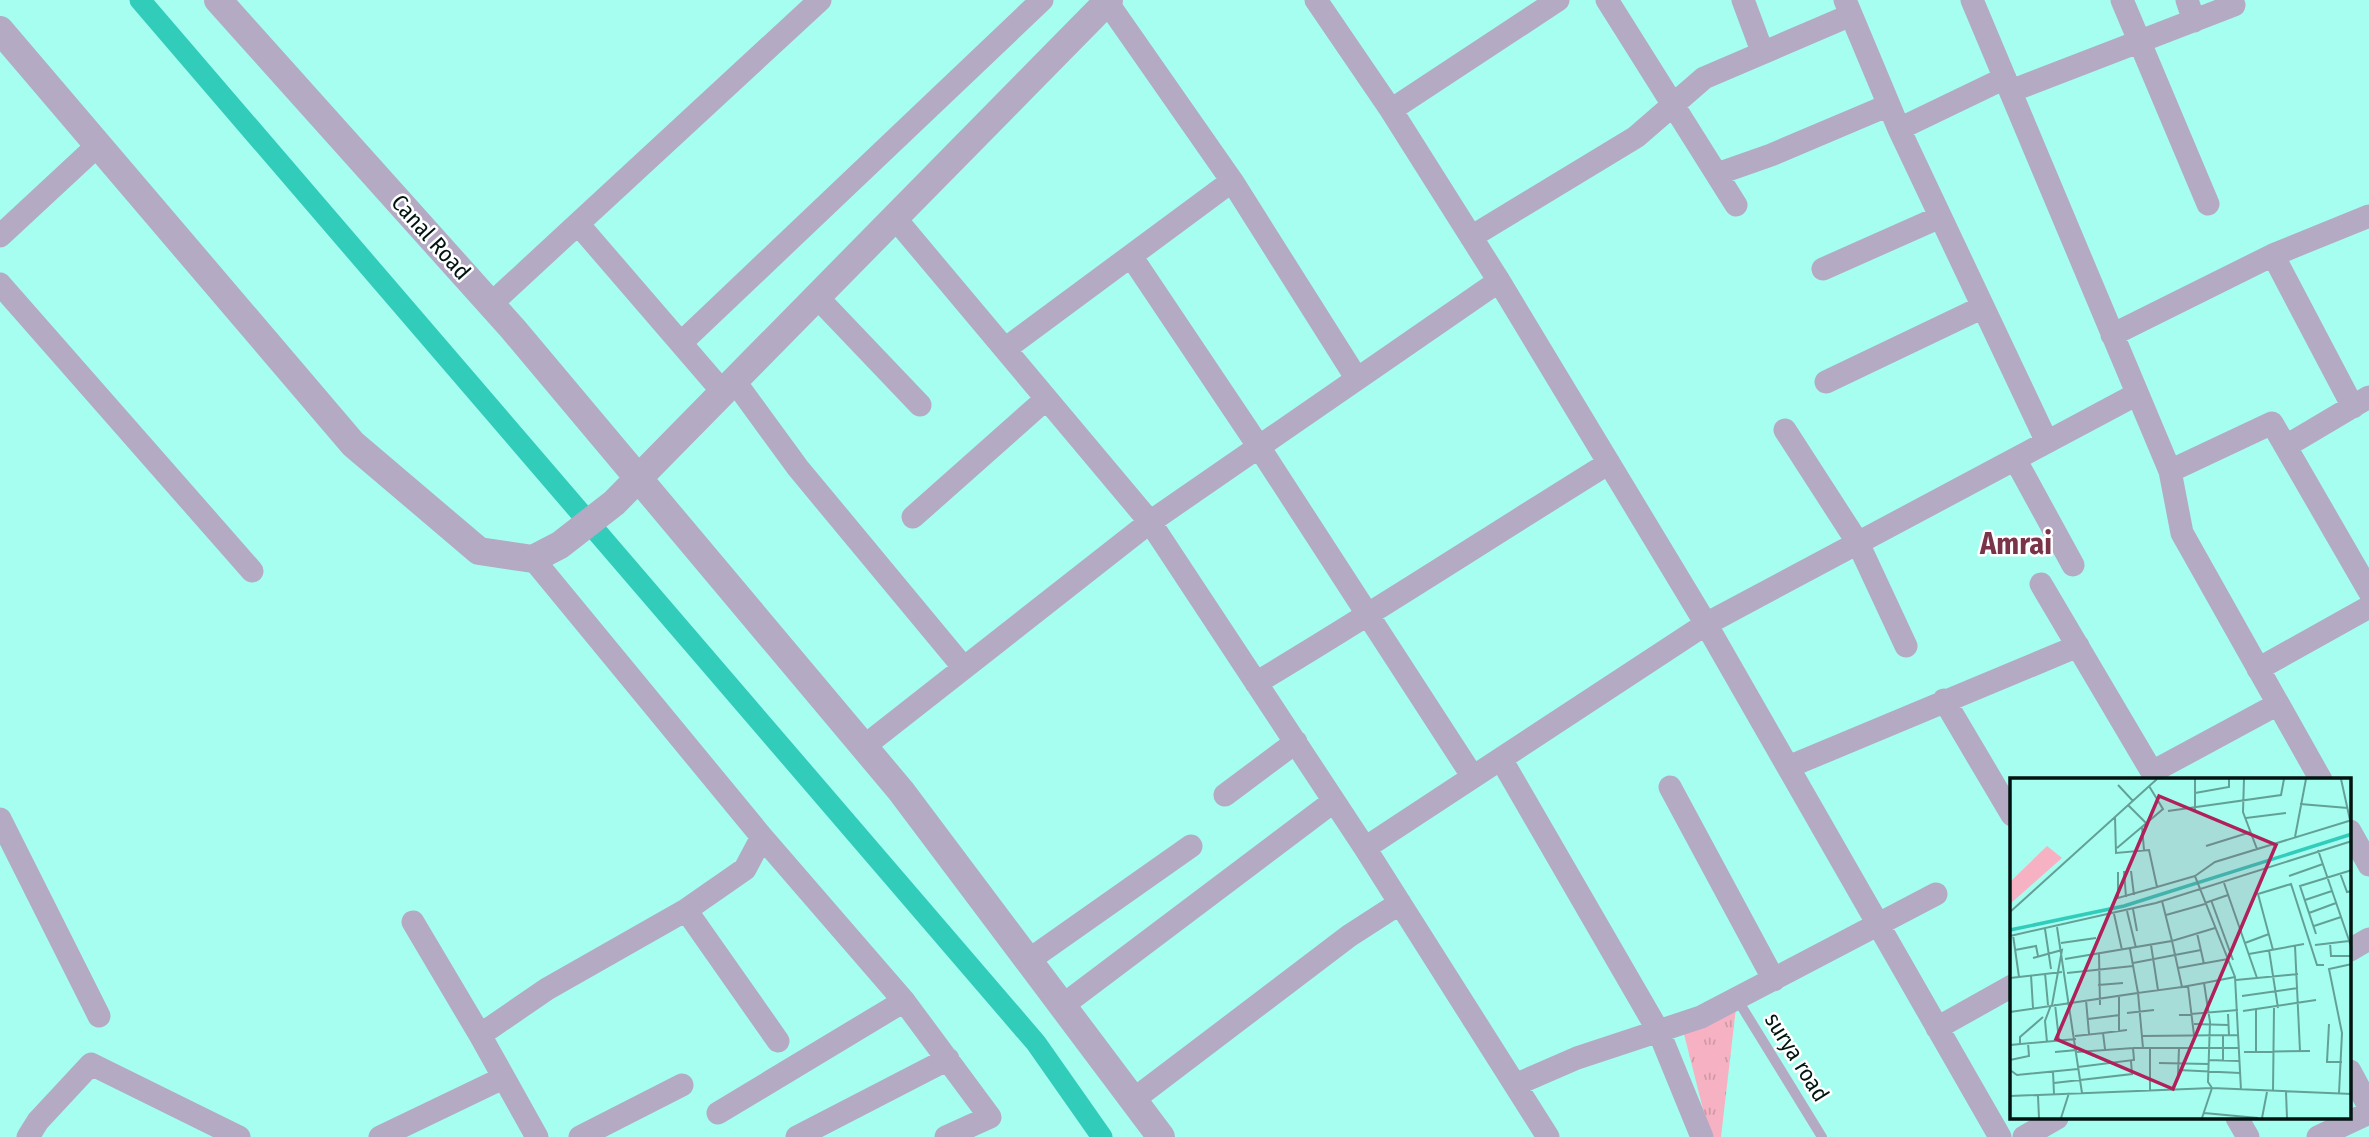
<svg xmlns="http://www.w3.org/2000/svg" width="2369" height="1137" font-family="'Fira Sans Condensed',sans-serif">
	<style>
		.grass { fill: url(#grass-tufts) }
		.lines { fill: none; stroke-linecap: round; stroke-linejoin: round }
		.canal { stroke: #32ccbb; stroke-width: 21 }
		.service { stroke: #b4aac4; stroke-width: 10 }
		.minor { stroke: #b4aac4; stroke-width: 23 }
		.tertiary { stroke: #b4aac4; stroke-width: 28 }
		.labels { text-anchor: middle; stroke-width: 5; stroke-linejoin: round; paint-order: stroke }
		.street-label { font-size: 23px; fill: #001511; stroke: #fff }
		.district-label { font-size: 30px; font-weight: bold; fill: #7a3449; stroke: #fff }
		.inset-river { fill: none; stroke: #32ccbb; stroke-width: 3.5 }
		.inset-road { fill: none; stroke: #63a197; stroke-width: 2 }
		.view { fill: #b02159; fill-opacity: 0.15; stroke: #b02159; stroke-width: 3.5 }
		.inset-edge { fill: none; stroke: #001511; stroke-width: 3.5 }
	</style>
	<defs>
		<pattern id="grass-tufts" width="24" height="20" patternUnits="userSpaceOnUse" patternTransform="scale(1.75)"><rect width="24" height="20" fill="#f6b2c2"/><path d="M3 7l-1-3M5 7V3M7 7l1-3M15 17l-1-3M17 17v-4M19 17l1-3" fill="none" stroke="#d198a6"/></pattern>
	</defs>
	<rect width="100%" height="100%" fill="#a5fef0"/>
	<!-- grass -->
	<path class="grass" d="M1737,999L1721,1137H1710L1683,1030Z"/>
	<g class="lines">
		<!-- canal -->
		<path class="canal" d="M140,0L1036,1043L1102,1137"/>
		<!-- service -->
		<path class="service" d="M1737,999L1822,1137"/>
		<!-- minor -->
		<path class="minor" d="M1316,0L1391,110L1558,0
			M1607,0L1736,205
			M1743,0L1762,51
			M1845,0L1899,129L2047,442
			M1972,0L2170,471
			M2122,0L2208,204
			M2187,0L2194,21
			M1107,2L1232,181L1357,379
			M2011,91L2234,5
			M1391,110L1499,281L1150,522L1365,848L1548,1137
			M1899,129L2005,78
			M1717,174L1771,155L1889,105
			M578,224L722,391
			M0,236L98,145
			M1471,237L1636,137L1704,78L1851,15
			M2273,255L2353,407
			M1131,256L1259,447L1473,777
			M1823,269L1940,217
			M0,284L252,571
			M816,296L920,405
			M491,304L820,0
			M2112,335L2273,255L2369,216
			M681,343L1042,0
			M1005,349L1232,181
			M733,379L798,468L964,668
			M1826,382L1983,307
			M1785,430L1858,543L1906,646
			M2286,446L2369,397
			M2015,459L2073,565
			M913,517L1046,399
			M533,559L762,837L745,869L686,910L547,989L480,1035L537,1137
			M2041,584L2152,772
			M2258,669L2369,607
			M1256,683C1375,612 1491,536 1609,463
			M1944,700L2012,815
			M862,748L1150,522L894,217
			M1501,759L1659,1032L1702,1137
			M1788,767L2078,646
			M2157,780L2152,772L2278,704
			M2321,780L2182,533L2170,471L2272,423L2369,591
			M1670,787L1774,980
			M1225,795L1296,742
			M0,819L99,1016
			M2350,831L2369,865
			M762,837L904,1001L990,1117L946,1137
			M1365,848L1706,624L1499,281
			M686,910L778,1041
			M413,922L480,1035
			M2350,950L2369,939
			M1029,960L1191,846
			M1062,1006L1334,801
			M1937,1028L2012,986
			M2350,1071L2369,1107
			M1515,1085L1577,1058L1701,1017L1936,894
			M1133,1100L1349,936L1400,903
			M718,1113L904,1001
			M2237,1118L2248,1137
			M28,1137L38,1121L91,1064L239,1137
			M380,1137L503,1078
			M580,1137L682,1085
			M797,1137L948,1059
			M2000,1137L1706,624L2137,394
			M2024,1137L2057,1118
			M2318,1137L2369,1113"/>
		<!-- tertiary -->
		<path class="tertiary" d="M218,0L513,329L901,791L1161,1137
			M0,30L353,444L479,551L533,559L560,545L614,503L1109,0"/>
	</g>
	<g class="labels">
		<!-- street labels -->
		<g class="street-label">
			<text transform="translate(431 237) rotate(48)" y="8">Canal Road</text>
			<text transform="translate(1797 1057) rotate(58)" y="8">surya road</text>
		</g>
		<!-- district labels -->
		<g class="district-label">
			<text x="2016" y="554">Amrai</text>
		</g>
	</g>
	<!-- overview -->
	<g transform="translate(2010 778)">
		<rect width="341" height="341" fill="#a5fef0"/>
		<path d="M37,68L52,80L0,126V104Z" fill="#f6b2c2"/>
		<path class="inset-river" d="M0,152L114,128L342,56"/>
		<path class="inset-road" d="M234,1L233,34L247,71M331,1L340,42M108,7L123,23M185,15L219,9V1M290,26L338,30M118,27L136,45M185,32V1M158,33L271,17L274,1M105,39L106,75L139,72L147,109L185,98M236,40L276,35M132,49L134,72M285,59L296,1M196,68L241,54M107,70L153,31L139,8M308,72L342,171M114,93L116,119M121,93L124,117M108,94V120L147,109M330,95L337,114L342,113M279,98L313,86M214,105L247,200M201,122L223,182M295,122L322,113M152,123L162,163L205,150M195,125L218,117M123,131L127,153M117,133L126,170M0,134L147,1M299,135L326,125M104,136L112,172M156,137L195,126M304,148L331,139M47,149L72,315M35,151L41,191M187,155L194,186M306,156L290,108L342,92M3,157L9,199M0,158L146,125L342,63M51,165L86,160M235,165L259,156M320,165L321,178H342M141,167L148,212M305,167L339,163M285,168L290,273M120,171L128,215L172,209M5,172L26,168L28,178M259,172L268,230M263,172L248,116L281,106L307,187H314M89,176L90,227M239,176L294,166M23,180L52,172L42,227M55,181L162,163L172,209L194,205M123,185L191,172M168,190L218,181M35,195L38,227M57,195L123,188M21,197L23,230M0,200L52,194M226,202L288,196M88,207L113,205M178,208L184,257M232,218L288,210M76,222L79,256M45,226L49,262M246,232V275M233,233L306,222M0,234L128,215L133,270M117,235L144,232M218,236L219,257M169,237L228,232M78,241L110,237M184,246L218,247M319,246L317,284H332M109,253V218M93,255L117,252M213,257V283M65,258L93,255L95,271M132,258L228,257M37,264L35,243L41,227M10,266V259L33,239M0,267L66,261M123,270H229M140,270V312M45,274L67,272M67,274L123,270L124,282L68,289M234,274L300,273M0,282L19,278L18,265M198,282L229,283M149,285L198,286M0,292L7,297L68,291M168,292L230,295M43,294L44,316M168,297L169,270M44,305L122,296L121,283M202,310L198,304L200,244L194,205L225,199M231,312L225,199L185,98L205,84L342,42M263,313L264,230M276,314L277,340M329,315L332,255L319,191L342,186M0,318L202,310L342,316M28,318L29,340M194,335L248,340M51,340L59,315M192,340L202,310M252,340L257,314"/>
		<path class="view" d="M149,18L266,67L163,311L46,261Z"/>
		<rect width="341" height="341" class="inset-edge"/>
	</g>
</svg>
